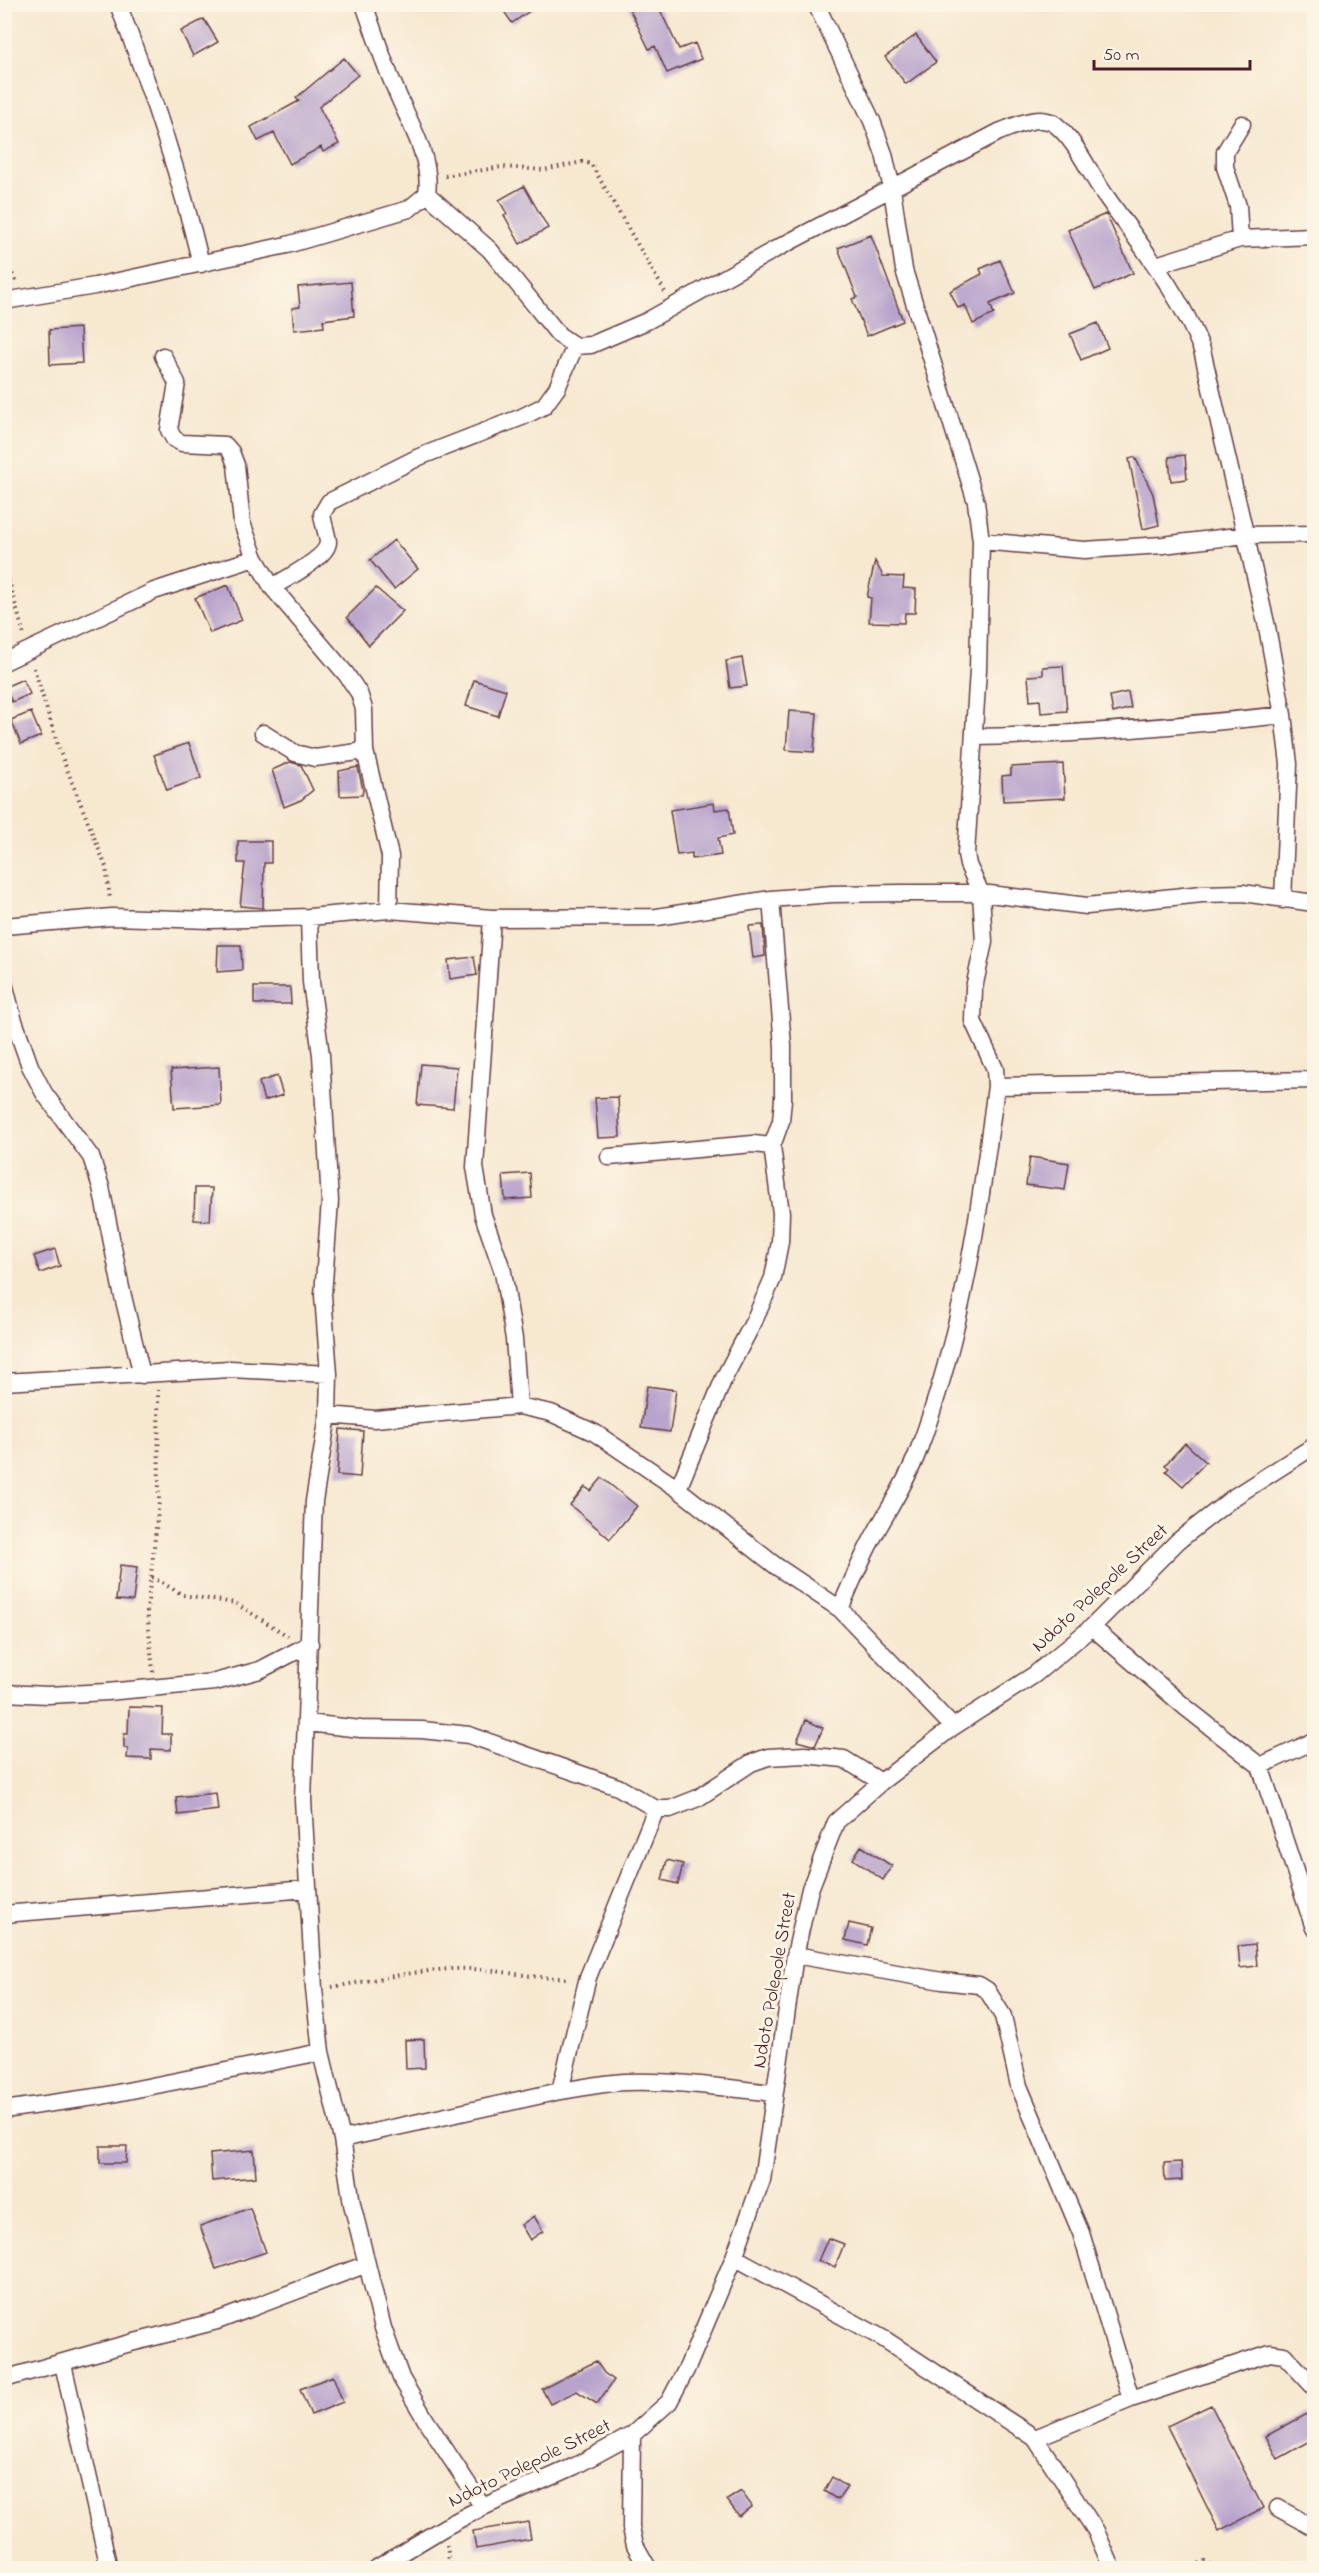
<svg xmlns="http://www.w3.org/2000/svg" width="1319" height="2573" font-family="'Indie Flower',sans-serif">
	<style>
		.building { fill: #b7a3cc }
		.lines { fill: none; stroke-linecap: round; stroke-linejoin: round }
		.street-casing { stroke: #643d44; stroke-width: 19 }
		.path { stroke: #643d44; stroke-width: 4; stroke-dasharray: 1.5 4.5; stroke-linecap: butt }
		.street { stroke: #fff; stroke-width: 16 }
		.labels { text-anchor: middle; stroke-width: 6; stroke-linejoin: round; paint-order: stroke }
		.street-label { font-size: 20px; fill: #4a1f2b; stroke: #fcf5e5 }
	</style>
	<rect width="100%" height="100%" fill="#fcf5e5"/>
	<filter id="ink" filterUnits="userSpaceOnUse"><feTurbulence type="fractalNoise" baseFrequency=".0167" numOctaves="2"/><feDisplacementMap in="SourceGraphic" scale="12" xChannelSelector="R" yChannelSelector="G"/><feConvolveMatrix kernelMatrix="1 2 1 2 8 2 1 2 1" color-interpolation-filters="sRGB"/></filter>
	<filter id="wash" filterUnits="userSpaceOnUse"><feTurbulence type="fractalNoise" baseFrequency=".008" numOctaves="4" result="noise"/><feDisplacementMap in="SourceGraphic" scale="24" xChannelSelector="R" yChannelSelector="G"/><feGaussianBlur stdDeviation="1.35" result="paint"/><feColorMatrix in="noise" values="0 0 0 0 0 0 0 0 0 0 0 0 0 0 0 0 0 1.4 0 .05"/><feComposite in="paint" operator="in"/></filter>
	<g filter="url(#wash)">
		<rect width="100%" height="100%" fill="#f7e8d0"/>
		<g id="blocks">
			<!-- building -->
			<path class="building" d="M499,4H540L512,23Z
				M627,4H657L679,49L695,43L701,59L667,73L655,46L649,49Z
				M204,19L218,42L193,56L181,31Z
				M916,35L936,62L906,84L885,57Z
				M344,58L358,75L319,107L339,144L323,152L321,147L290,164L274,133L258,141L251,127L299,101L296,98Z
				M524,186L548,228L520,244L504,215L507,214L499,200Z
				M1106,214L1133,273L1095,290L1068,230Z
				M871,235L903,321L867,336L852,299L857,297L838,248Z
				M1000,260L1015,293L990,304L994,314L973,324L965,305L958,308L950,291L982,274L980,269Z
				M351,282L354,316L323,320L324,327L294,330L292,308L300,307L298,287Z
				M1098,323L1108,348L1081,360L1070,334Z
				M80,328L82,363L50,365L49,330Z
				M1185,455L1187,479L1171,481L1169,457Z
				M1135,457L1153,494L1159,525L1143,529L1129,459Z
				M394,540L418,569L394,589L370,560Z
				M875,561L883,576L904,577L903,588L916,589L915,613H905L904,623L869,622L871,598L867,597Z
				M228,585L242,620L210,633L195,598Z
				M376,588L403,611L369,645L347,617Z
				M742,658L747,686L730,688L726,661Z
				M1063,666L1067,711L1041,713L1040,700L1030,701L1028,676L1043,675V667Z
				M23,679L30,694L12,702L5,687Z
				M474,680L506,690L498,716L466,706Z
				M1128,692L1131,708L1113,713L1110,696Z
				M789,711L817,713L814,752L786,750Z
				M31,712L41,736L21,744L11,720Z
				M189,743L201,778L167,790L154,755Z
				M290,762L301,765L313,790L301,800L284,807L272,770Z
				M1063,764L1065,798L1003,801L1002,776L1011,775V767Z
				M358,767L363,790L362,795L340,796L339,771Z
				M714,803L715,810L729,808L733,835L718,838L721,855L692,859V853L677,855L670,810Z
				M238,841H271V863H264L263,908L240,906L245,863H238Z
				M763,925L765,956L753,958L749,926Z
				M218,945H241L242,970L217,972Z
				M474,957L477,975L450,979L448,960Z
				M254,987H290L291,1004H254Z
				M421,1064L457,1067L453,1108L417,1105Z
				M219,1067L221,1105L174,1108L171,1070Z
				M277,1076L283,1095L264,1101L259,1082Z
				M618,1097L620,1137L598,1138L595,1098Z
				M1030,1157L1069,1163L1065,1190L1026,1185Z
				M530,1173L532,1198L505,1200L503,1175Z
				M195,1188H212L210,1221L194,1220Z
				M55,1249L60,1266L40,1273L34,1256Z
				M647,1386L676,1390L670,1432L641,1428Z
				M340,1429L363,1431L360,1477L337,1475Z
				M1185,1443L1206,1462L1183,1486L1166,1471L1169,1468L1165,1465Z
				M602,1478L637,1506L610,1539L570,1505L585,1487L591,1491Z
				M120,1565L137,1567L133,1601L116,1600Z
				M129,1707L163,1708L162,1734H171V1750L151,1749V1759L127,1758L128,1748H124V1734H128Z
				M806,1720L823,1728L815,1746L797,1741Z
				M216,1793L218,1810L178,1815L176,1797Z
				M861,1846L892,1866L883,1880L853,1859Z
				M667,1860L683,1864L678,1884L662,1880Z
				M849,1923L871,1928L867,1945L845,1940Z
				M1255,1944L1257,1966L1240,1968L1238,1946Z
				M424,2039L425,2068L406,2069L405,2040Z
				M100,2146H127L126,2163H100Z
				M254,2150L256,2177L212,2181L210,2154Z
				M1181,2162L1182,2180L1165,2181L1164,2163Z
				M250,2208L266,2252L216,2269L200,2226Z
				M534,2216L543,2231L530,2240L521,2225Z
				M828,2238L844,2244L835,2267L818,2261Z
				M596,2361L604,2373L614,2380L597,2404L577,2391L550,2404L542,2389Z
				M333,2376L343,2402L311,2415L300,2389Z
				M1211,2405L1263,2508L1219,2531L1167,2426Z
				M1309,2413L1314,2423V2439L1278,2459L1266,2436Z
				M832,2477L847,2487L838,2500L824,2491Z
				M741,2491L752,2506L739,2516L727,2500Z
				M528,2522L531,2539L476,2549L473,2531Z"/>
		</g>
	</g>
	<g filter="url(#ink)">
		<use href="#blocks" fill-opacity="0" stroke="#643d44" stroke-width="1.5"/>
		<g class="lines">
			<defs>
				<path id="street" d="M118,4C151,89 180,176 201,264
					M816,4L872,121L884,154L892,189L904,270L976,502L981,541L978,670L966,854L968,865L981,893L984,942L974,988L973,1021L995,1069L996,1086C980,1211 962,1336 917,1454C904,1488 884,1515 868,1547C858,1567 849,1588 840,1609
					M427,194L490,250L559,335L575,346L591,345L647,321L774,250L999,132C1015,126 1040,113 1056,125C1076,141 1089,172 1103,192C1139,244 1179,291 1202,350L1267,627L1283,715L1289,764L1283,900
					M1240,239L1238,206L1225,167V152L1242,124
					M1156,265L1240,239L1314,236
					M4,301L95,286L287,245L409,209L427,194C432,157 409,123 395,88C383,61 374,32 364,4
					M163,356L177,383L169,430L174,439L182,443L225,445L231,452L236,465L242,523L255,558L272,587L346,674L359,693L364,709L365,751L390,856L389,910
					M981,541L1084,550L1163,545L1245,535L1314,534
					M272,587C284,580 328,557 328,542C327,533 323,523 322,514L329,502L419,457L522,417L544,406L557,388L575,346
					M4,662L154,591L255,558
					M263,733L295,753L315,758L365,751
					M974,737C1078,735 1180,726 1283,715
					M309,917L311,982L321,1055L330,1201L323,1295L329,1374L328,1415L314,1501L303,1800L314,1989L321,2052L342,2139L352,2204L383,2328L401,2378L427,2422L483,2507
					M492,918L475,1167L483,1215L503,1272L514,1339L519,1406
					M4,926L112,917L211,920L309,917L389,910L492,918L657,917L771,899L832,894L901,893H981L1087,906L1202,894L1243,893L1314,903
					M4,983L13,1018L30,1066L44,1093L91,1157L101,1187L121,1288L142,1375
					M996,1086L1314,1080
					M609,1157L753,1144L772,1146
					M4,1382L230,1369L329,1374
					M328,1415L375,1419L519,1406L551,1413L595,1433L678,1489L776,1566L840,1609L953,1727
					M678,1489L724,1378L754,1321L773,1278L780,1242L781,1213L772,1146L781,1121L783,1099V1046L771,899
					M1092,1627L1185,1707L1260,1766L1314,1928
					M4,1693L48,1695L107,1692L215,1682L260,1670L310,1644
					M307,1723L361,1729L422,1730L469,1735L618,1787L656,1809H670L698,1798L751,1763L768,1757L804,1755L844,1759L881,1782
					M1260,1766L1314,1741
					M4,1914L307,1889
					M795,1955L942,1981L979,1985L987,1990L1003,2016L1019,2086L1081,2233L1131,2399
					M560,2091L588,1977L656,1809
					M4,2110L102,2096L321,2052
					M342,2139L560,2091C581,2088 603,2083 625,2082C675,2080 725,2088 774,2093
					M734,2257L884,2339L1035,2438L1096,2531L1112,2568
					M63,2364L109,2568
					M4,2379L119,2346L217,2321L367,2264
					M632,2435L631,2528L635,2545L648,2568
					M1035,2438L1131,2399L1270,2353L1284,2355L1314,2387
					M1278,2508L1314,2528
					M377,2568L445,2527L483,2507L575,2466L632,2435L669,2402L688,2366L734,2257L762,2180L795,1955L810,1889L836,1822L881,1782L953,1727L1034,1675L1092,1627L1178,1541L1234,1497L1314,1446"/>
			</defs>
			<!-- street casing -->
			<use href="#street" class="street-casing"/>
			<!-- path -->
			<path class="path" d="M445,176L502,167L544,170L582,162L591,164L665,292
				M4,258L16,281
				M4,563L24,635
				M34,668L60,752L106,867L110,899
				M152,1577L183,1595L235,1603L288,1636
				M153,1672L147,1610L159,1502L158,1390
				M332,1987C378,1980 427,1967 473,1969C506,1971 536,1979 569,1978
				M447,2545L450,2568
				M1187,2568L1205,2561L1216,2568"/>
			<!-- street -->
			<use href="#street" class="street"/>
		</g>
	</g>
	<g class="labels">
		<!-- street labels -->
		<g class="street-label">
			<text transform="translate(1099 1587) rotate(-43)" y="7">Ndoto Polepole Street</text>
			<text transform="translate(773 1980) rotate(-80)" y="7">Ndoto Polepole Street</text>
			<text transform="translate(529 2462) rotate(-26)" y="7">Ndoto Polepole Street</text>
		</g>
	</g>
	<!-- margin -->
	<rect width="1319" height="2573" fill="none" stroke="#fcf5e5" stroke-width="24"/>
	<!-- scale -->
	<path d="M1094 60v9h156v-9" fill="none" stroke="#4a1f2b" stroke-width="3"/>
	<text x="1103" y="60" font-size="18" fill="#4a1f2b" stroke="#fcf5e5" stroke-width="4.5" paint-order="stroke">50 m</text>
</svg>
